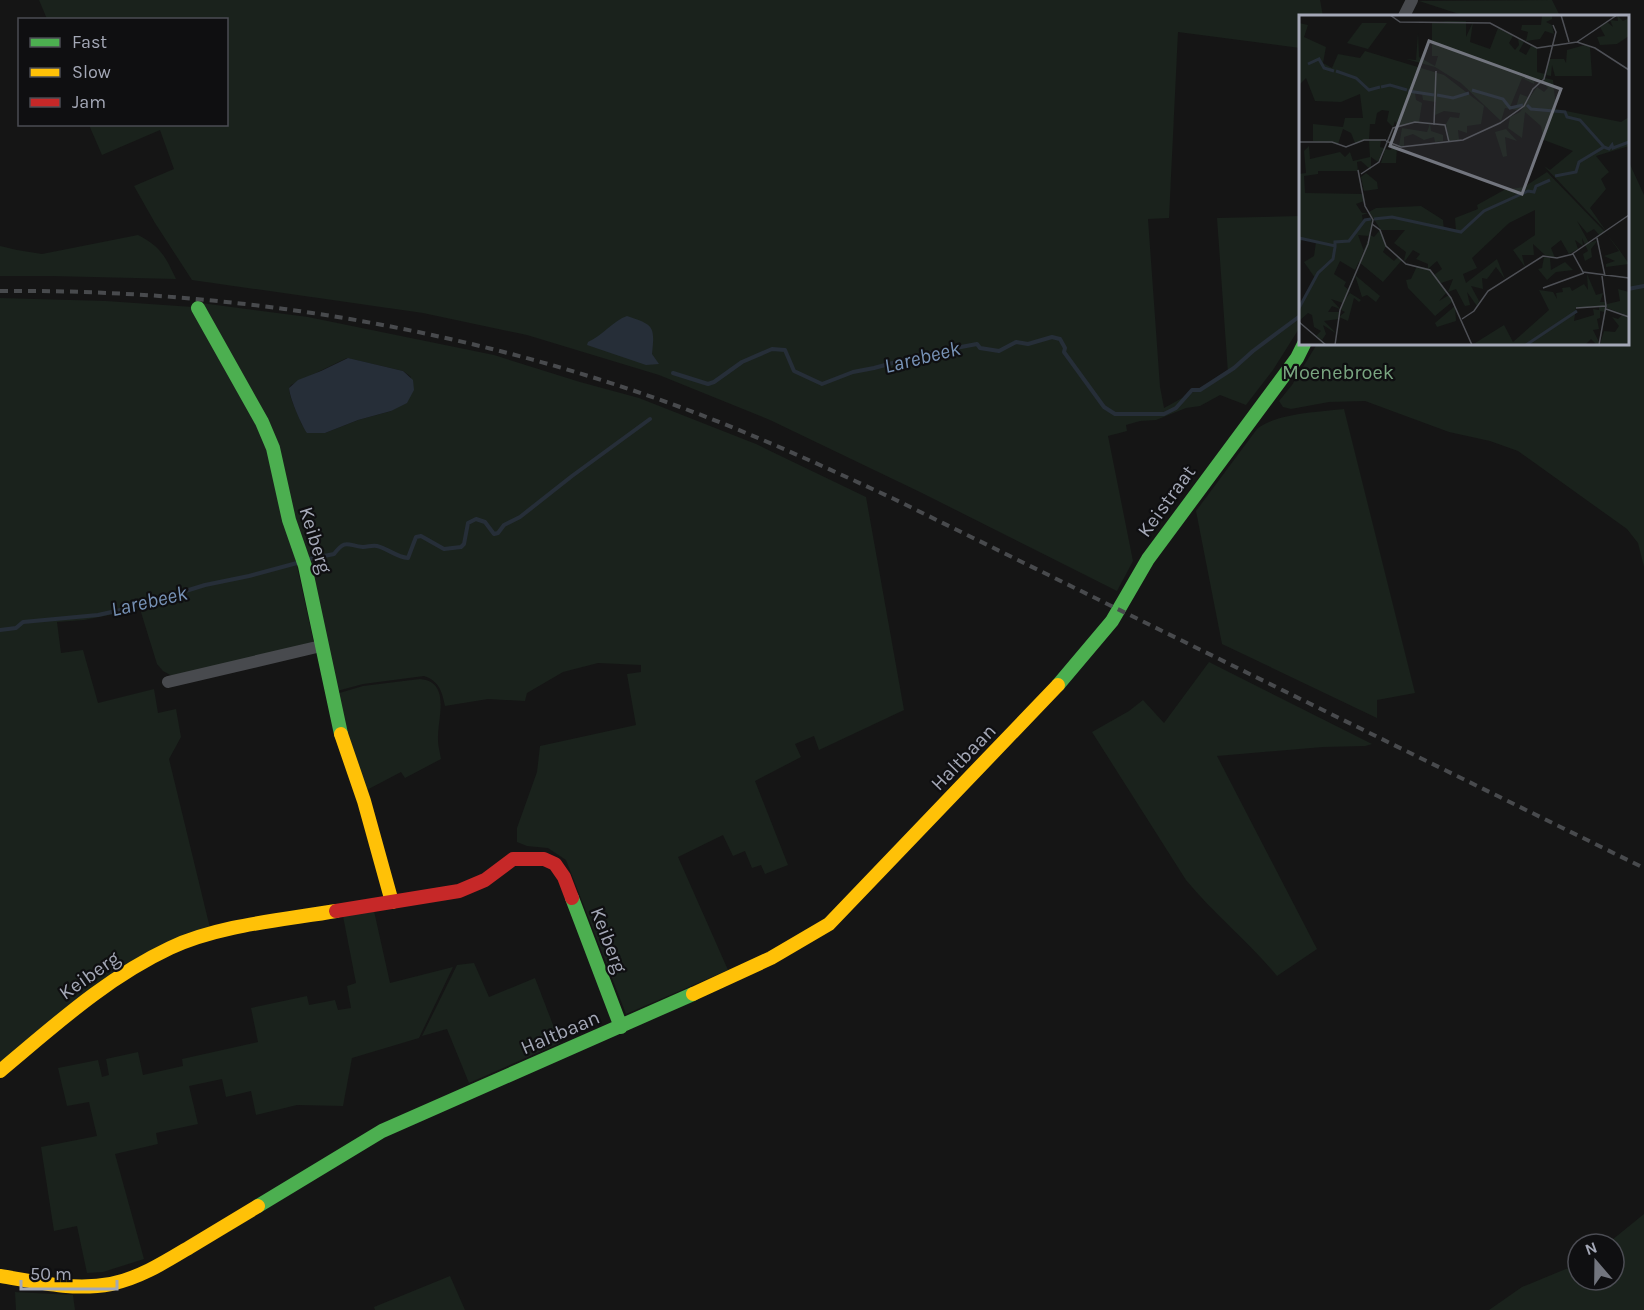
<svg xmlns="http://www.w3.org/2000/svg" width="1644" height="1310" font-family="Karla,sans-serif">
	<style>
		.green { fill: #1a221c; fill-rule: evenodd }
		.water { fill: #262e38 }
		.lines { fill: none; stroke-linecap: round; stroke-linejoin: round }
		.stream { stroke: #262e38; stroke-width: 4 }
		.street { stroke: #484a4e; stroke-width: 12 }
		.fast { stroke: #4caf50; stroke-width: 14 }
		.slow { stroke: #ffc107; stroke-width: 14 }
		.jam { stroke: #c62828; stroke-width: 14 }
		.rail { stroke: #484a4d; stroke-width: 4; stroke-dasharray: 8 6; stroke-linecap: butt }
		.labels { text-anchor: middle; stroke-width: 4.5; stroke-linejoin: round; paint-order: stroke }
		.park-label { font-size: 20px; fill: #79a580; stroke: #0f0f11 }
		.street-label { font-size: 20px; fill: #a4a8b7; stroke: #0f0f11 }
		.water-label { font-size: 21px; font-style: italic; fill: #7792b6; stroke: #0f0f11 }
		.inset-river { fill: none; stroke: #262e38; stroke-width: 3 }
		.inset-road { fill: none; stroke: #4e5056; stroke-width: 1.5 }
		.view { fill: #72757e; fill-opacity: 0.15; stroke: #72757e; stroke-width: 3 }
		.inset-edge { fill: none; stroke: #a4a8b7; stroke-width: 3 }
	</style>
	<rect width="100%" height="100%" fill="#151515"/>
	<!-- green -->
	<path class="green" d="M39,0H1320L1323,16H1300V48L1178,32L1169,218L1148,219L1160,387L1164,408L1228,373L1217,218L1300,216V327L1273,370L1246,405L1220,395L1200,406L1186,408L1156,420L1140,421L1126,425L1127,431L1108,436L1133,561L1117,591L922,493L770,420L659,375L527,335L423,313L192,280L155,223L134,186L174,169L160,130L102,155L89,125L226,124V20L47,19Z
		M1552,0L1560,16H1465L1419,1Z
		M1628,160L1644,195V567L1638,543L1627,529L1518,451L1490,441L1449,432L1365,401L1329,402L1291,409L1283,407L1279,401L1292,385L1317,344H1628Z
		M138,235C161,247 165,256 176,279L51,276H0V246L17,250L42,254Z
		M0,298L106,301L193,307L263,435L288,525L314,644L174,677L163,671L157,664L140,609L84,620L57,622L61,653L83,650L98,703L154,689L158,713L176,709L181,737L169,759L210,928L182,937L0,1065Z
		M201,303L308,317L494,355L580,382L639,398L756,444L866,497L904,710L819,750L814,736L795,744L801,757L755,781L788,865L765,874L761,865L752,868L745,851L733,856L723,835L678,857L728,970L626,1014L566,860L548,848L527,846L517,842V828L537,772L540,746L636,725L627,674L641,672V665L598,663L563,672L527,693L525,701L488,699L445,706C442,691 439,681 424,676L363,684L337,691L278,460ZM347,358L403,371L411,377L391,411L358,420L325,433L302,425C298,413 290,401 289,388L291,385Z
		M1344,409L1415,693L1377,700V718L1222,644L1196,511L1257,429C1277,413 1319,412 1344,409Z
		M1209,662L1372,744L1365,746L1323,747L1217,756L1317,949L1277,976C1249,942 1214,914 1186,880L1092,732L1129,711L1143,700L1164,723Z
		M420,679C452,682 437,719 438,740C438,746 440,753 441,759L405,778L401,772L361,793L336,694L363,686Z
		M374,911L390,983L453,967L419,1038L352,1058L343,1106L297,1105L256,1115L251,1091L226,1097L222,1079L189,1086L198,1124L156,1133L158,1144L115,1154L144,1259L103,1272L87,1273L77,1226L54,1231L41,1147L97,1136L89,1102L67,1106L58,1068L98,1060L102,1077L109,1075L106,1059L138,1052L143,1075L183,1066L182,1059L258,1042L251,1008L307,996L309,1005L335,1000L338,1010L351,1008L347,986L356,983L343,916Z
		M474,963L489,997L535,978L560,1043L469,1083L447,1029L422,1036L457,965Z
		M1644,1214V1310H1489L1522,1287L1578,1264V1280H1614V1244H1607Z
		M450,1276L465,1310H375L374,1307Z
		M15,1292L73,1295L75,1310H16Z"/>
	<!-- water -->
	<path class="water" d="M627,316C654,325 655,326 652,354L659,364L646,365L587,345L588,342C602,336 614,320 627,316Z
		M348,358L403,371L413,380L414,390L407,403L391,411L358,420L325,433H307C301,424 290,399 289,388L298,380L321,371Z"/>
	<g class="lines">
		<!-- stream -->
		<path class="stream" d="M1628,289L1644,286
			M673,373L708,384L714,382L742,362L772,349L785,350L794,371L822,384L853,372L874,368L934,352L977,344L980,348L999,351L1016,342L1028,344L1052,337L1060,339L1065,348L1064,352L1104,407L1115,414H1164L1176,408L1192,390H1200L1234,368L1253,351L1300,316
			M309,559L334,554C346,538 348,546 363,547C368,547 372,545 377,546C389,549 396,557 408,558L416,537L421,536L444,549L461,547L464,544L468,523L476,519L485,522L494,534L498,533L504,525L520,517L572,476L650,419
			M0,630L16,628L23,622L98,615L134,607L205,585L249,576L297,563"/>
		<!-- street -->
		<path class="street" d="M1404,16L1412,0
			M168,682L321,646"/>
		<!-- fast -->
		<path class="fast" d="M198,308L262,422L273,448L289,520L305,566L341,734
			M1058,685L1112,621L1148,559L1297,358L1304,344
			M572,898L621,1027
			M258,1206L382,1131L693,994"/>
		<!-- slow -->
		<path class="slow" d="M341,734L364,801L392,902
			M693,994L771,958L829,924L1058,685
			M0,1071C54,1026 106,978 170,948C219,925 283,920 336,911
			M0,1276C36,1282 74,1291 111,1284C140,1278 165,1262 190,1247C213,1233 235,1220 258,1206"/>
		<!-- jam -->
		<path class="jam" d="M336,911L459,891L485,880L513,859H544L555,864L564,877L572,898"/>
		<!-- rail -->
		<path class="rail" d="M0,291C231,289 463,327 680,407C753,434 823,466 894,499L1644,868"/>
	</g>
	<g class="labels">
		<!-- park labels -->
		<g class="park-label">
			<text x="1338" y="379">Moenebroek</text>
		</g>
		<!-- street labels -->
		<g class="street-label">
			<text transform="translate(1166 501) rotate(-54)" y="7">Keistraat</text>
			<text transform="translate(316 540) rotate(73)" y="7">Keiberg</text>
			<text transform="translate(963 757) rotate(-46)" y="7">Haltbaan</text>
			<text transform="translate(609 940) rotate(69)" y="7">Keiberg</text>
			<text transform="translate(89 975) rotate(-35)" y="7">Keiberg</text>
			<text transform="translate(560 1032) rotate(-23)" y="7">Haltbaan</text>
		</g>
		<!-- water labels -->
		<g class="water-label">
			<text transform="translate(922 357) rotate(-14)" y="7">Larebeek</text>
			<text transform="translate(149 601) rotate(-13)" y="7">Larebeek</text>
		</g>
	</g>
	<!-- overview -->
	<g transform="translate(1299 15)">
		<rect width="330" height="330" fill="#151515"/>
		<path d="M243,0H253V4L247,7L253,10L255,19L246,16L241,24L227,26L229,17L222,15L223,10H242ZM318,0L324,6L330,3V21L318,29L301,30L298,22L306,21L301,12L308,7L314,12L311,5L319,6ZM148,6H167V22L174,7L171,27L191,34L199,13L214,21L210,28L216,35L220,30L219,24L225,27L220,36L227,40L232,31L238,33V57L246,59L245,64L236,65L235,69L223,63L211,92H217L221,79L229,82L225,90L218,95L206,93L202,106L162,68L136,52L107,44L117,45L119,18L120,42L136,51L139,41H133V8ZM0,8L9,10L5,22L27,32L24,48L33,53L39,39L61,43L66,36L145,60L185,91L182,109L168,111V118L159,115L160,125L150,126L147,109L151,102L160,103L161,98L145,96L136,100L137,87L124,85L123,79L116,78L117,85L123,88L120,107L98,111L96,106L94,112L88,106L90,96L83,95L78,98L76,109H71L70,124L56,128L52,118L44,114L39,129L14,126V109L44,112L46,103H64L61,79L42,87L16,86L7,63L0,70ZM63,8H88L69,34L48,28ZM286,30L291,32L293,61H256L253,50L252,61L247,60L250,44H265L267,48L268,35ZM246,63L254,65L257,94L322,107L330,102V131L297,141L310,157L302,164L307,174L291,193L307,216L245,151L251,155L274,136L245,125L242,111L226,97L223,123L209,113L211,102L221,97L238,72L245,77L249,73L244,67ZM131,109L132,116L144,120V126L136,127L135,122L125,125L114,119L105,122V131H100L103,113L128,117ZM207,114L218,126L206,122L208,141L204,142L196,117ZM70,125H82L81,132L85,133L79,147L72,142V155L62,146L58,147L59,156H19V159L5,161L6,178L64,179L65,186L57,189L63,198H69L63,200L64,207L73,204L70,221L59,220L65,236L56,255L41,246L35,259L47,267L45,271L51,276L47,283L51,278L62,285L60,287L55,283L49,306L40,302L46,297L42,295L44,288L32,284L41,294L33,291L29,297H40L39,304L25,306L38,319L24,310L27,319L23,325L17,321L22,316L15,312L13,300L9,298L0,306V292L16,263L5,247L15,241L17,227L3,224L0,233V159L7,158L5,136L10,131L11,144L41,137L46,142L51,137L54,146L71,142ZM93,130L98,132L97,148H82L86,134L92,135ZM248,157L306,217L301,221L295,214L288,218L278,206L290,228L299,225L292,234L293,242L286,246L284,239L289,236L283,223L284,231L276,225L279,234L270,239L262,225L252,233L256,243L246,240L234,229L235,240H223L226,252L214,235L236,220V195L210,208L173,243L178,253L164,259L167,268L198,244L206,264L197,252L188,264L183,263L184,274L172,271L180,286L178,291L168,277L171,290L166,291L157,274L149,277L154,264L142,268L135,260L143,254L138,246L130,253L148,277L140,286L150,280L154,286L136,301L109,273L107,265L112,264L118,251L129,253V249L117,244L121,239L114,235L106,246L102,242L105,245L107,237L95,228L106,215H82L70,197L77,193L122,191L144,205L145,215L157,216L156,203L179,194L178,190L205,175L225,172ZM67,158L78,167L79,174L65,176L62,162ZM81,215L87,231L84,237L95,246L99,242L103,245L84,267L60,247L71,220L75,222ZM307,218L321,236L330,249L307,252V249L316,246L305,241L320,236ZM245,242L251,243L252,255L266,247L274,255L257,257L248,265L239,254L243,253ZM288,259L297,280L304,278L301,287H307L306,297L301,296V303L298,304L300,314L294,315L301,329L305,316L316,317L320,311L313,302L319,304L324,299L308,293V289L321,286L319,274L330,277V330H298L292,324L286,330H173L205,310L214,327L250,295L240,275L254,277L258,284L257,278L264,277L263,273L271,272L273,276L285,269L289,275ZM300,291V295L294,294L295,300L275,306L277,293ZM56,260L81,281L77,287L68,280L63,282ZM156,291L157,306L138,312L136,308Z" fill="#1a221c" fill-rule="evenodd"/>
		<path class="inset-river" d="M9,49L20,44L25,53L35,56M37,56L57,63L70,75L81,72M82,72L91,70L108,75M173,75L204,84L211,93L224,90M109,76L135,80M138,80L154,83L170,78M228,90L232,94L266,97L268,102L281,105L305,132M256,161L277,157L280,147L305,132L310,134L313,130L314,133L330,127M75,204L93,202L162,217L185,196L229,176L235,177L237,171L251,165M0,223L36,231V227L50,226L66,205L72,204M0,293L19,258L34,244L36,232M227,330L278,296"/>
		<path class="inset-road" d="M91,0L101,7L191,8L238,33L278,27L296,33L330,55M262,0L270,27M278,27L318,0M135,110L137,56M87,126L102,132L164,125L201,108L225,91L234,74L245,64L257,17L254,10M0,127H33L47,132L65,125H87M62,159L80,147L94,113L116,107L146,110L150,127M73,209L81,215L87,231L107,249L131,255L152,283L173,330M298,223L306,261M273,239L330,200M244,273L285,258M277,293L307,291M307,294L330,302M163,304L175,296L189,276L244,241L258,243L274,239L284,257L330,263M0,307L27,330M36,330L41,295L69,229L74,205L66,191L59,155M300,330L307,291L303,261"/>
		<path class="view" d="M130,26L262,74L223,179L91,131Z"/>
		<rect width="330" height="330" class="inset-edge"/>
	</g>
	<!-- legend -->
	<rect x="18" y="18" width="210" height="108" fill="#0f0f11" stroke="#4b4c53" stroke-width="1.5"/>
	<rect x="30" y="38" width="30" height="9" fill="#4caf50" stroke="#4b4c53" stroke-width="1.5"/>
	<text x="72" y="48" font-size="18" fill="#a4a8b7">Fast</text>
	<rect x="30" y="68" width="30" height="9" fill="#ffc107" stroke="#4b4c53" stroke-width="1.5"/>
	<text x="72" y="78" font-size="18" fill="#a4a8b7">Slow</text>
	<rect x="30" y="98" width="30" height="9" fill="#c62828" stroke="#4b4c53" stroke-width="1.5"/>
	<text x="72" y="108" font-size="18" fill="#a4a8b7">Jam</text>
	<!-- north arrow -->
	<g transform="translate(1596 1262) rotate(340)"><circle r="28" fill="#0f0f11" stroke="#4b4c53" stroke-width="1.5"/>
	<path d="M0-4.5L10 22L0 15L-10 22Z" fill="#72757e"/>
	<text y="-9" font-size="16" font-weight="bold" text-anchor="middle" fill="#a4a8b7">N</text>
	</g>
	<!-- scale -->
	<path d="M21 1280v9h96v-9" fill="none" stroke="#a4a8b7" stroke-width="3"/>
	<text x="30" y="1280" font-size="18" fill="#a4a8b7" stroke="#0f0f11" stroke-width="4.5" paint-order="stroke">50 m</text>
</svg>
